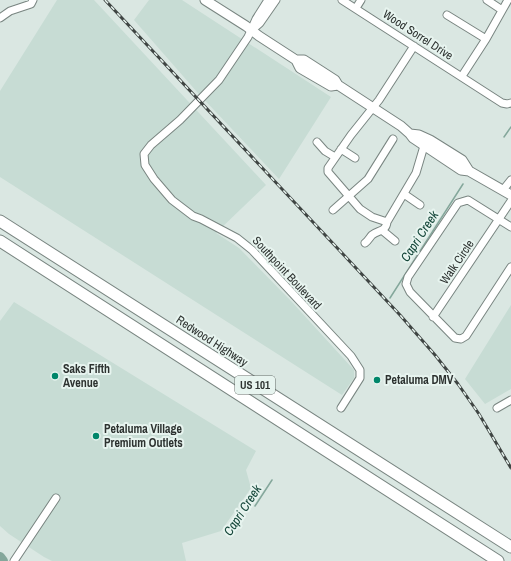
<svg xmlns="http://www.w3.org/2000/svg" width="511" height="561" font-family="'Archivo Narrow',sans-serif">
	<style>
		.built { fill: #c7dcd4 }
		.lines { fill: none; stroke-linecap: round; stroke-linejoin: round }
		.stream { stroke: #84a79b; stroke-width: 1.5 }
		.river { stroke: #84a79b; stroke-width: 10 }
		.minor-casing { stroke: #798581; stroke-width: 9 }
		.major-casing { stroke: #798581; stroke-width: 11 }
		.highway-casing { stroke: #798581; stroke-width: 13 }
		.minor { stroke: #fff; stroke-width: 7 }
		.major { stroke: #fff; stroke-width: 9 }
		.highway { stroke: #fff; stroke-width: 11 }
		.rail-casing { stroke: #3f4543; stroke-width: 3 }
		.rail { stroke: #e7f4ef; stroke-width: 1.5; stroke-dasharray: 4.5; stroke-linecap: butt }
		.poi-dot { fill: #00866a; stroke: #e7f4ef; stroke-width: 1.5 }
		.labels { text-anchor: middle; stroke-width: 4; stroke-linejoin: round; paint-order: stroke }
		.shield { fill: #e7f4ef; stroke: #656c69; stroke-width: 1 }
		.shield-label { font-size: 11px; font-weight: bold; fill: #2d3230 }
		.street-label { font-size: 12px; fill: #2d3230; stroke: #e7f4ef }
		.poi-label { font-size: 12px; font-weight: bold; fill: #2d3230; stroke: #e7f4ef; text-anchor: start }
		.water-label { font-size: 13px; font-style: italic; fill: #144639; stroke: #e7f4ef }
	</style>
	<rect width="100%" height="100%" fill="#dae7e2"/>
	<!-- built -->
	<path class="built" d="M57,0H94L266,185L216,233L239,248L291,301L354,370V378L342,395L0,177V91Z
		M149,0H182L331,97L279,179L197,92L134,20Z
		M14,302L256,451L246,470L251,488L221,531L182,543L186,561H52L44,557L9,534L0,526V321Z
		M511,305V389L485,404L465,379Z"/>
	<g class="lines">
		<!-- stream -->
		<path class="stream" d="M504,137L511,127
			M390,298L463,184
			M255,506L272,480"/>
		<!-- river -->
		<path class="river" d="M0,557L3,561"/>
		<defs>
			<path id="minor" d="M268,0L256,19L248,37L219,80L180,120L151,145L144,154L145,165L154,179L172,200L193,216L201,219L237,238L252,250L351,356L360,370V378L341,408
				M342,0L502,103L507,104L511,103
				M487,0L502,10
				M356,8L361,0
				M447,15L486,39
				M0,18L10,11L31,4L33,0
				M253,29L260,23L276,0
				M462,76L486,39L508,0
				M317,142L325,151L335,157
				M341,149L355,158
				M503,190L511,180
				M404,194L420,205
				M333,210L368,179L393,139
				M387,222L372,217L360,209L328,172V168L351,135L379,100L414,46
				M511,227L468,200L458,203L408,277L406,284L410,292L455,338L461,339L466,336L511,267
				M383,231L395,241
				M365,243C368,241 370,237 372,235C378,230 386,232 387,222L416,173L424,146
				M433,317L511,201
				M497,408L511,400
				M14,561L56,498"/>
			<path id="major" d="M205,0L246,26L259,36L296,60L300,68L331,86L338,85
				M296,60H304L335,80L338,85L401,126L410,134L413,138L461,170L469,171L511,195
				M410,134L419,135L430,140L462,160L469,171"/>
			<path id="highway" d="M0,221L511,547
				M0,241L498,561"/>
		</defs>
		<!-- minor casing -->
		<use href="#minor" class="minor-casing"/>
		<!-- major casing -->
		<use href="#major" class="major-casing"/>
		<!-- highway casing -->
		<use href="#highway" class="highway-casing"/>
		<!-- minor -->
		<use href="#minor" class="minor"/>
		<!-- major -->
		<use href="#major" class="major"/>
		<!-- highway -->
		<use href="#highway" class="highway"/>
		<defs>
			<path id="rail" d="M105,0L400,315L435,355L458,384L479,414L511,468"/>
		</defs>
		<!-- rail casing -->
		<use href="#rail" class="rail-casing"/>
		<!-- rail -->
		<use href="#rail" class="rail"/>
	</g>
	<!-- markers -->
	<g class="poi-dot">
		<circle cx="55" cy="376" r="4"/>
		<circle cx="377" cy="380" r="4"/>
		<circle cx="96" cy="436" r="4"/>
	</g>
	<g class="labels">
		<!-- shield labels -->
		<rect class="shield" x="235" y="376" width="40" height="18" rx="3"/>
		<g class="shield-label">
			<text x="255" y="389">US 101</text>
		</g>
		<!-- street labels -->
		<g class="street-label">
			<text transform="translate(418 35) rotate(33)" y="4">Wood Sorrel Drive</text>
			<text transform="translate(457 262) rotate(-56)" y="4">Walk Circle</text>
			<text transform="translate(287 273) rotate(47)" y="4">Southpoint Boulevard</text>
			<text transform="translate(212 341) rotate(33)" y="4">Redwood Highway</text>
		</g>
		<!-- poi labels -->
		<g class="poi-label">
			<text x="63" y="373">Saks Fifth<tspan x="63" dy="14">Avenue</tspan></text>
			<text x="385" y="384">Petaluma DMV</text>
			<text x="104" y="433">Petaluma Village<tspan x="104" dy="14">Premium Outlets</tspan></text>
		</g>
		<!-- water labels -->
		<g class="water-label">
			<text transform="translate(419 236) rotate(-57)" y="5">Capri Creek</text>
			<text transform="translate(242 510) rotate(-57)" y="5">Capri Creek</text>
		</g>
	</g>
</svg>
